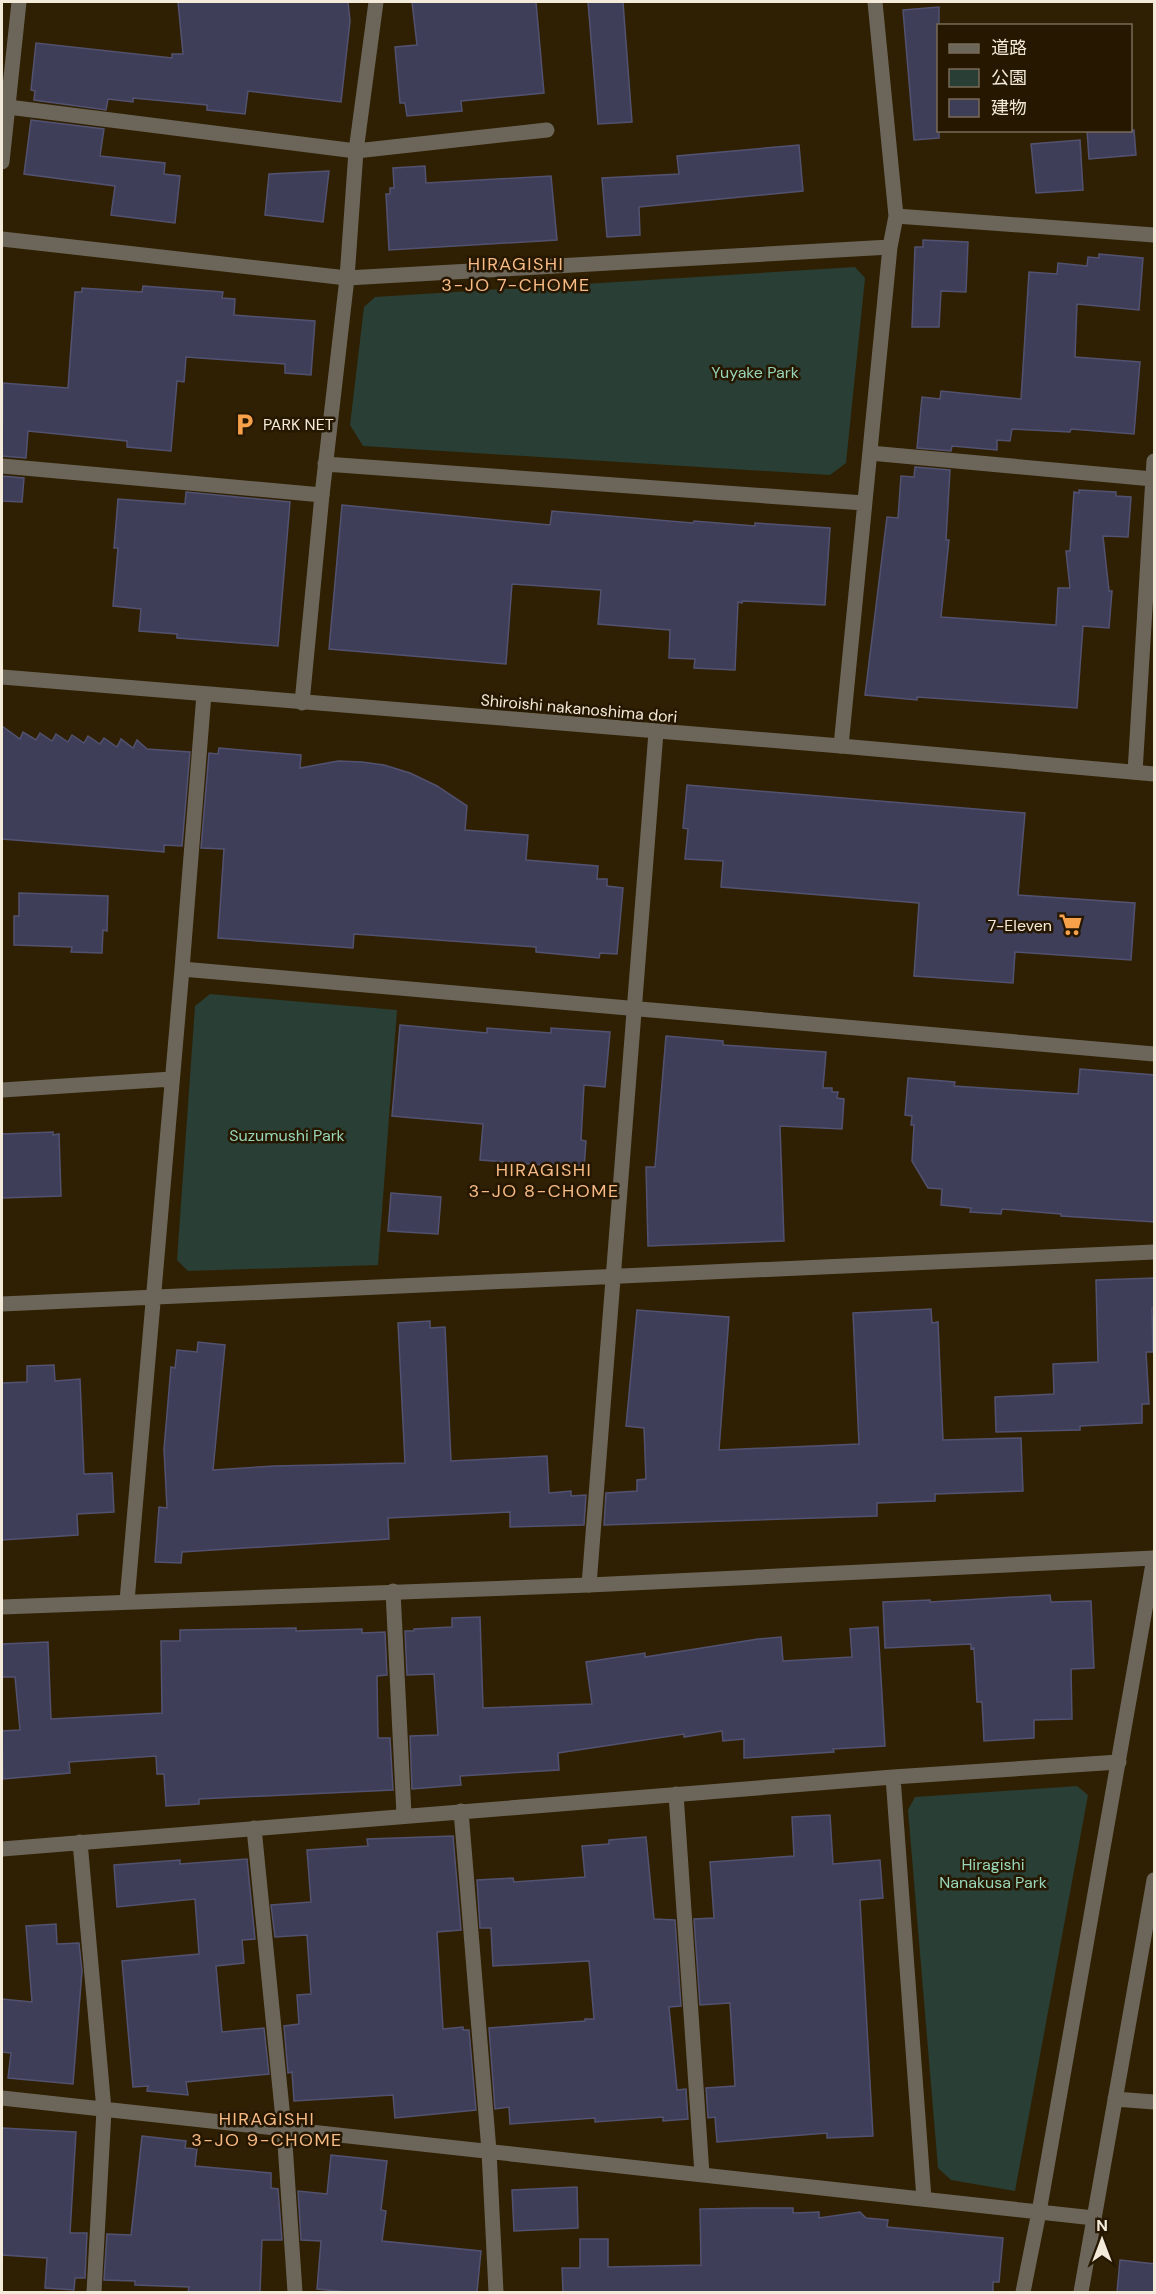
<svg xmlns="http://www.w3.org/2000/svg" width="1156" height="2294" font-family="'DM Sans','Noto Sans JP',sans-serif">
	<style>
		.green { fill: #293e34 }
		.building { fill: #3f3e59; stroke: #525270; stroke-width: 1.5 }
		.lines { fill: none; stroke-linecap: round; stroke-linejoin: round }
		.service { stroke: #6c665a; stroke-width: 15 }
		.minor { stroke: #6c665a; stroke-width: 15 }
		.tertiary { stroke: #6c665a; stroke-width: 15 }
		.labels { text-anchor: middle; stroke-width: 5; stroke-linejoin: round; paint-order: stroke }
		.park-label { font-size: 16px; fill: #98d6ba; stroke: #251700 }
		.poi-label { font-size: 16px; fill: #f4ead9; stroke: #251700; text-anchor: start }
		.street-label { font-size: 16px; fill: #f4ead9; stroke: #251700 }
		.neighbourhood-label { font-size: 18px; letter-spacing: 1.5px; fill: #f9bb85; stroke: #251700 }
	</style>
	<rect width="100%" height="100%" fill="#2f2003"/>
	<!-- green -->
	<path class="green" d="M855,267L865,278L846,463L830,475L363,446L350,425L364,307L375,297Z
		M210,994L397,1010L378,1265L188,1271L177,1260L195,1006Z
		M1077,1786L1088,1795L1015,2191L951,2180L938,2168L908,1810L915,1797Z"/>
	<!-- building -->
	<path class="building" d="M178,2H348L350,21L341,102L248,91L245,114L207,110V105L133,98V102L108,99L106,110L34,100L35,91L31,90L36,43L172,58V54H183Z
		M412,2H536L544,93L461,101L462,111L407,116L405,103H400L395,47L417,45Z
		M588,2H623L632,122L598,124Z
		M939,7V138L914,140L903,10Z
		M31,120L104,129L100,156L165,163L164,174L180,176L175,223L111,215L115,186L24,174Z
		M1087,130H1134L1136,155L1089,159Z
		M1080,140L1083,190L1036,193L1031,144Z
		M799,145L803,191L639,207L640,235L607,237L602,178L679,174L677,156Z
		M425,166L426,183L551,176L557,240L389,250L386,194H390V188H394L393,168Z
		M329,171L323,222L265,215L269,174Z
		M923,240L968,242L966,292L941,291L939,327H912L915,247H923Z
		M1099,254L1143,258L1139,310L1077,304L1075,357L1140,362L1134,434L1071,429L1070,432L1012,429L1010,441L997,440V450L952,446L951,451L917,448L922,397L940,399L941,391L1021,399L1029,272L1057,274L1058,263L1087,266L1088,257L1099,258Z
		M143,286L223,292L222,298L235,299L234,315L315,321L311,375L285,373V364L186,357L184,382L177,381L171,451L127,447V441L28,431L26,458L2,456L3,383L68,388L75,292H82V288L142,292Z
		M915,467L950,470L946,540H949L941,617L1056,625L1058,588H1070L1066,551H1070L1074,492L1079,493V490L1116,492V496L1131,497L1128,537L1103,536L1109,591H1112L1109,628L1083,626L1077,708L917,697V700L865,695L887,517L898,518L901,476L914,477Z
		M2,476L24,478L22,502L2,501Z
		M186,492L290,502L278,646L177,638V634L139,631L141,609L113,606L118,548H114L118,499L185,504Z
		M342,505L550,525L552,511L693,523L694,521L755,526V523L830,528L825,605L742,601V603L738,602L735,670L694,668L695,659L669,658L670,630L598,624L601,590L512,584L506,664L329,649Z
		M2,726L20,739L23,732L36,740L40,733L52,741L56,734L68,742L72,735L84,743L88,736L100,744L104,738L117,747L121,739L133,748L137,740L147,749L190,752L182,846L164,845V852L2,839Z
		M219,748L301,755L300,768L338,761L362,762L384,765L410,773L437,786L467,806L465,830L528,835L526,860L598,866L597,879H607V886L623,888L617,954L600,953L599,958L536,952V947L354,934L353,948L218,938L224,849L201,848L209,753L218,754Z
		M687,785L1025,813L1018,895L1135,903L1131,960L1015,952L1013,983L914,976L919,903L721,887L723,861L685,859L688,829L683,828Z
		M19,893L108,896L107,931L103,930L102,953L71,952L72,947L14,945V916H19Z
		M400,1025L487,1033V1028L551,1033V1028L610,1032L605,1087L584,1085L581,1140L586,1141L584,1168L480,1160L483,1124L392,1116Z
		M666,1036L723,1041V1045L826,1052L823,1088H832V1092H838L837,1098L844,1099L842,1129L780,1126L784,1241L648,1246L646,1167H655Z
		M1080,1069L1155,1075V1222L1061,1216V1214L1002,1209L1001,1214L970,1212L971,1208L941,1205L942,1189L928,1188L912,1161L914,1125H911L912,1116L905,1115L908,1078L955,1082L954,1086L1078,1094Z
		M53,1132V1135L59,1134L61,1196L2,1198V1134Z
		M391,1193L441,1197L438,1234L388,1231Z
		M1155,1278V1307L1152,1308L1153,1352H1146L1149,1404H1142V1423L1080,1426V1430L996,1432L995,1397L1054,1394L1053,1364L1098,1362L1096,1280Z
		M931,1309L932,1323L938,1322L943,1440L1021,1438L1023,1491L935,1494V1501L877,1503V1516L604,1525L606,1493L637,1491V1480L646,1479L644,1428L626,1426L637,1310L729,1317L719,1450L859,1444L853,1313Z
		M430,1321V1328L445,1327L451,1461L547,1456L549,1493L571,1491V1496L586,1495L584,1525L510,1527V1512L388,1518L389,1539L182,1552L181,1563L155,1562L159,1507L167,1508L164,1449L171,1367L175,1368L177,1350L197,1352L198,1342L225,1345L213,1470L274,1466L405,1463L398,1323Z
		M54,1365L55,1381L80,1379L84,1474L112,1473L114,1512L77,1514L78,1535L2,1540V1383L27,1382V1366Z
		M1050,1595L1051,1602L1091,1601L1094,1668L1071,1669L1072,1719L1034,1720V1738L984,1741L982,1702H977L974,1648L971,1649V1644L885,1648L883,1602L930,1600V1602Z
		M480,1617L483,1708L592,1704L586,1662L645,1653V1657L758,1639L781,1637L783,1661L852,1657L850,1629L878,1627L885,1746L833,1749L834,1752L744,1758V1739L723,1741L722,1731L684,1737V1734L558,1753L559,1770L460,1776L461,1785L412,1789L410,1736L438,1735L434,1674L407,1675L405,1631H414V1629L452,1627V1618Z
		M296,1628V1631L362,1629V1633L385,1632L387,1675L377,1676L378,1738H390L393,1790L199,1799V1804L166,1806L164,1774H157L156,1756L69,1762L70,1773L3,1779L2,1731L20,1730L15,1677H2V1644L48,1642L51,1719L162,1713L161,1641H180V1630Z
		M830,1815L833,1864L880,1860L883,1898L860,1900L873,2136L827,2138V2133L717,2142L715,2117L708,2118L706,2088L735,2086L730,2003L700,2005L694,1919L714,1918L710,1862L794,1856L792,1817Z
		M453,1836L461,1930L437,1932L443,2029L463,2027V2030H469L476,2110L395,2118L393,2095L294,2101L292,2072L288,2073L284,2026L299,2024L297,1995L311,1994L307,1935L275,1937L271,1905L311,1902L307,1850L368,1846L367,1839Z
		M646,1837L654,1919L675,1920L681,2006L669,2007L677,2090L686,2089L688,2119L663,2121V2117L595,2122V2118L510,2124L509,2107L495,2109L489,2028L585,2021V2019H594L589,1961L493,1966L491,1928H480L477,1880L513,1878L514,1882L585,1877L582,1846L609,1844V1840Z
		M247,1859L255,1939L242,1940L244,1963L216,1966L222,2032L264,2028L269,2074L186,2082L188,2095L147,2091L148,2086L133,2087L122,1961L199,1954L195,1899L117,1907L114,1865L180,1860V1864Z
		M56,1924L57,1944L79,1943L82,1971L73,2084L8,2078L11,2053L2,2052V1999L32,2002L26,1926Z
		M2,2128L76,2132L70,2233H87L85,2278H75L74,2290L45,2288L47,2258L2,2255Z
		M142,2136L186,2141L185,2148L197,2149L195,2166L271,2173V2188L278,2189L282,2240H262L260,2292H188L189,2287L135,2285V2281L104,2280L107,2234L131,2235Z
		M331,2155L387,2161L381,2210L386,2211L382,2241L481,2251L477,2292H347L317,2289L321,2241L301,2240L298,2191L327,2194Z
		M577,2187L578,2228L514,2231L512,2190Z
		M751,2208H793V2213L819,2212V2218L860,2212L866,2218L888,2220L887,2227L1003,2238L999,2282H993V2292H563L562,2268H580V2239H608V2267L701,2265L700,2209Z
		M1120,2260L1155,2264V2292H1117Z"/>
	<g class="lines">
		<!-- service -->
		<path class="service" d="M8,107L356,151L547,130
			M2,466L322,495"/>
		<!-- minor -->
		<path class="minor" d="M2,162L19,2
			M896,216L1154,235
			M2,239L347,278L890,247
			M870,453L1153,479
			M325,464L864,503
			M302,703L322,495L347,278L356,151L376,2
			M841,746L890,247L896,216L875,2
			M1135,772L1154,461
			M182,969L1154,1054
			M2,1090L172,1079
			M2,1304L1154,1252
			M589,1585L656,732
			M393,1591L404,1815
			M127,1601L182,969L204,694
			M893,1777L924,2199
			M676,1794L702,2174
			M461,1811L489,2151L496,2292
			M254,1828L284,2129L295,2292
			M80,1842L104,2110L94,2292
			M2,1849L893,1777L1119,1762
			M2,2098L1094,2218
			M1115,2099L1154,2102
			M1023,2292L1039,2212L1154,1558
			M1081,2292L1154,1880"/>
		<!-- tertiary -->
		<path class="tertiary" d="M2,677L841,746L1154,774
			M2,1607L589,1585L1154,1558"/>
	</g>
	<!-- icons -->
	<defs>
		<symbol id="parking-bare" viewBox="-9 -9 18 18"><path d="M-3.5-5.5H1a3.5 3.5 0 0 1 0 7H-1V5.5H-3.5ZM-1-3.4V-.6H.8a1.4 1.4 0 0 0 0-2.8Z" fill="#f8a14b" stroke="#251700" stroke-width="2.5" paint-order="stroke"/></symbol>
		<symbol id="supermarket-bare" viewBox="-9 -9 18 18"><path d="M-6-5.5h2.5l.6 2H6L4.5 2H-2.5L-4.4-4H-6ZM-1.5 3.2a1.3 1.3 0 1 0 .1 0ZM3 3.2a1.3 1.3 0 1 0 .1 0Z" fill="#f8a14b" stroke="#251700" stroke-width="2.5" paint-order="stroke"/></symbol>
	</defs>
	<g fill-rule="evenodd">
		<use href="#parking-bare" x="228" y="408" width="33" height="33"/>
		<use href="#supermarket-bare" x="1054" y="908" width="33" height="33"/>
	</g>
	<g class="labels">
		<!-- park labels -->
		<g class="park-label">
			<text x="755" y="378">Yuyake Park</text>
			<text x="287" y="1141">Suzumushi Park</text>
			<text x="993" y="1870">Hiragishi<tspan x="993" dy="18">Nanakusa Park</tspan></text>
		</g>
		<!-- poi labels -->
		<g class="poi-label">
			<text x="263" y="430">PARK NET</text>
			<text x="1052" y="931" text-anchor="end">7-Eleven</text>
		</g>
		<!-- street labels -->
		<g class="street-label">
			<text transform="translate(579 708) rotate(5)" y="6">Shiroishi nakanoshima dori</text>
		</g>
		<!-- neighbourhood labels -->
		<g class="neighbourhood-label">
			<text x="516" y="270">HIRAGISHI<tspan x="516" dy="21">3-JO 7-CHOME</tspan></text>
			<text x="544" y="1176">HIRAGISHI<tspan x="544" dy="21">3-JO 8-CHOME</tspan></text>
			<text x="267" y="2125">HIRAGISHI<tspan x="267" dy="21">3-JO 9-CHOME</tspan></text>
		</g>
	</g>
	<!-- border -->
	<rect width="1156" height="2294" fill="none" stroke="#f4ead9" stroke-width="6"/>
	<!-- legend -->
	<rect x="937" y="24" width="195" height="108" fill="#251700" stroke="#786b57" stroke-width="1.5"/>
	<rect x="949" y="44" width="30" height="9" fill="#6c665a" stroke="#786b57" stroke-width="1.5"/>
	<text x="991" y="54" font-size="18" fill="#f4ead9">道路</text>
	<rect x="949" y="69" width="30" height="18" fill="#293e34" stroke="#786b57" stroke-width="1.5"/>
	<text x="991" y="84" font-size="18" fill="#f4ead9">公園</text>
	<rect x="949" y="99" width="30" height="18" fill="#3f3e59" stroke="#786b57" stroke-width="1.5"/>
	<text x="991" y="114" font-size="18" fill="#f4ead9">建物</text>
	<!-- north arrow -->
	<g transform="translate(1102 2240)" stroke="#251700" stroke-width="4.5" paint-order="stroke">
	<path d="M0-4.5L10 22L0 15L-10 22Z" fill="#f4ead9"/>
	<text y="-9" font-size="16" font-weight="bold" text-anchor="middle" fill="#f4ead9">N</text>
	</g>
</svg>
